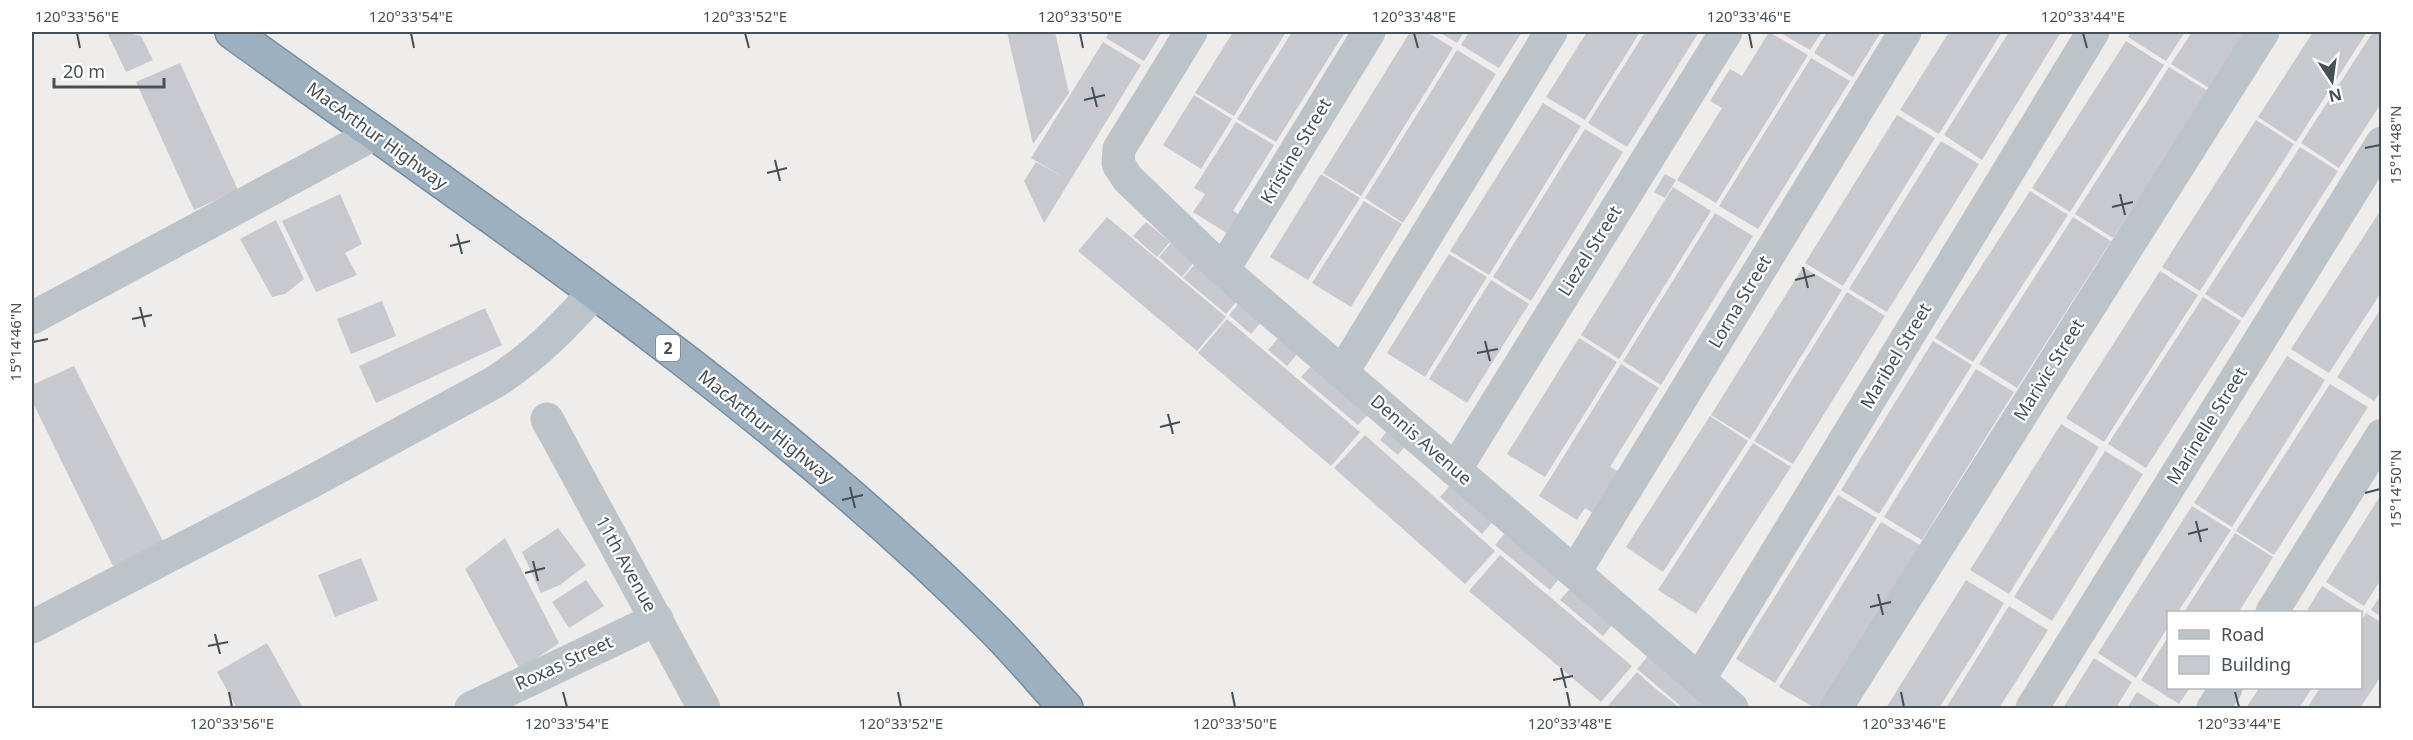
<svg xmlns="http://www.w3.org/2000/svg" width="2413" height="740" font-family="'Noto Sans',sans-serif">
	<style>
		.building { fill: #c7c9cf }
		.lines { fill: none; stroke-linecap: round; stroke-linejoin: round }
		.trunk-casing { stroke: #758da1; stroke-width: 36 }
		.minor { stroke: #bcc4ca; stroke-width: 33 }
		.trunk { stroke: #9cb0bf; stroke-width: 33 }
		.ticks { fill: none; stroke: #475057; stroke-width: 2 }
		.labels { text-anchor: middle; stroke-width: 4.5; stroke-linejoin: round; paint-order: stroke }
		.shield { fill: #fff; stroke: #7e8489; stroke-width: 1.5 }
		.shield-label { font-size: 16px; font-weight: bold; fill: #475057 }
		.street-label { font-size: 18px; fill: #475057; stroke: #fff }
		.neatline { fill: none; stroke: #475057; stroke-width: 2 }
		.ticks-label { font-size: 15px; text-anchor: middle; fill: #475057 }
	</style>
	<rect width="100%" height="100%" fill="#efecec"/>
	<!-- building -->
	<path class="building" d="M107,32H123L141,36L153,60L126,72Z
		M1007,32H1055L1069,93L1033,144Z
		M1109,32H1162L1144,61L1106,38Z
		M1233,32H1286L1234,116L1195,93Z
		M1292,32H1345L1276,142L1237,119Z
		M1410,32H1427L1453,48L1361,196L1323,173Z
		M1439,32H1464L1457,43Z
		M1469,32H1522L1499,68L1461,45Z
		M1587,32H1640L1585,120L1546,97Z
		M1645,32H1699L1627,147L1588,123Z
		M1769,32L1808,55L1716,203L1677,180L1722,108L1710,101L1730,69L1742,76Z
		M1779,32H1822L1810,50Z
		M1827,32H1881L1853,77L1814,53Z
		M1949,32H2002L1939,134L1900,110Z
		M2009,32H2061L1982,160L1944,135Z
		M2131,32H2185L2166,61L2128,37Z
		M2192,32H2245L2209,88L2171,64Z
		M2313,32H2367L2296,142L2258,117Z
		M2373,32H2382V102L2339,168L2301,143Z
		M2126,41L2164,65L2070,212L2032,188Z
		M1103,42L1141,65L1044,223L1024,181L1036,162L1065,178L1031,158Z
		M1457,50L1496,74L1403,223L1365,198Z
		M1811,58L1850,81L1758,229L1719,206Z
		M180,63L238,190L194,210L136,82Z
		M2169,67L2208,91L2113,238L2075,214Z
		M1194,95L1232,119L1201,169L1163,145Z
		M1543,103L1581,126L1489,275L1450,251Z
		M1897,115L1935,138L1843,286L1805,263Z
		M2256,120L2294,144L2200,291L2162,267Z
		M1236,122L1274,145L1233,211L1241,216L1230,235L1193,212L1205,194L1194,188Z
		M1585,129L1623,152L1531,301L1493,277Z
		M1941,141L1979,164L1887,312L1849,289Z
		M2300,147L2338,171L2243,318L2205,294Z
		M1321,174L1360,198L1308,280L1270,257Z
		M1665,174L1676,180L1665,198L1654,192Z
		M1673,187L1711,211L1619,359L1581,335Z
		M2030,191L2068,215L1973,362L1935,338Z
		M340,194L362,244L345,253L357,275L316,292L282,221Z
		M1364,201L1402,224L1351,307L1312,283Z
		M2382,208V291L2329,373L2291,349Z
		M1715,213L1753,236L1661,385L1623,361Z
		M1107,217L1226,317L1197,351L1078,251Z
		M2073,217L2111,241L2017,388L1979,364Z
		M276,220L304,279L285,294L272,297L240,239Z
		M1146,222L1170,242L1157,257L1133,236Z
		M1177,236L1200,255L1182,277L1159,257Z
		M1449,254L1487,277L1425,377L1387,353Z
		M1195,264L1238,300L1226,314L1183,278Z
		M1803,267L1842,290L1750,439L1711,415Z
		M2160,271L2198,295L2104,442L2066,418Z
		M1491,280L1529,304L1467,403L1429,379Z
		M1847,292L1885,316L1793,464L1754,441Z
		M2203,297L2241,321L2146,468L2108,444Z
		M382,301L396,336L351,354L337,319Z
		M1241,301L1263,320L1251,334L1229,315Z
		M2382,307V390L2374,401L2337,377Z
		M485,308L502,345L376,403L359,366Z
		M1227,319L1360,432L1331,466L1198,353Z
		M1280,336L1299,352L1287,366L1268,350Z
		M1579,338L1617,362L1545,477L1507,454Z
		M1933,341L1972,365L1879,514L1841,490Z
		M2287,356L2325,380L2232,527L2194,503Z
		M1313,364L1370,412L1358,425L1301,377Z
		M1621,364L1659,388L1610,467L1622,473L1596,515L1585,508L1577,520L1539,496Z
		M74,366L164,543L113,566L32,401V385Z
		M1976,369L2014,392L1922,540L1884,517Z
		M2330,384L2368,407L2274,555L2236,531Z
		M1710,416L1748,441L1663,572L1626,547Z
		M2061,424L2099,447L2009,594L1970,570Z
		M1387,431L1405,446L1398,455L1380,440Z
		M1365,435L1495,551L1465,584L1334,468Z
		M1753,443L1791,467L1696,614L1658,590Z
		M2105,451L2143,474L2052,621L2014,597Z
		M1452,483L1494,520L1482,534L1440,497Z
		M2382,493V578L2364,606L2326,582Z
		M1838,495L1877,518L1775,683L1736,659Z
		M2192,506L2231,530L2178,612H2168V627L2136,678L2098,653Z
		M1881,522L1920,545L1819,708H1815L1779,687Z
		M1510,527L1564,573L1550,590L1495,545Z
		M558,528L586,565L560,585L541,593L522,552Z
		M2235,533L2273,557L2242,607L2238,612H2184Z
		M505,538L559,643L520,670L465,569Z
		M1500,555L1632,666L1601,702L1469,591Z
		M361,558L378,600L335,617L318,575Z
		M586,580L604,606L569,628L552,602Z
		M1966,580L2004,603L1974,653L1939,708H1886Z
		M1575,583L1618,618L1603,636L1560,600Z
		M2322,586L2360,610L2359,612H2306Z
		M2382,593V617L2371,610Z
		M2009,606L2048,630L2017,680L1999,708H1946Z
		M2366,613L2382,623V674L2374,687L2360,708H2307L2320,688L2361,687V622Z
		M2168,637V688H2190L2179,704L2141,680Z
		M267,643L303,708H237L217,672Z
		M1652,651L1709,700L1702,708H1683L1637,669Z
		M2094,658L2132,682L2122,698L2116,708H2063Z
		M1637,672L1651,685L1680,708H1606Z
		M2259,688H2312L2299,708H2246Z
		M2137,692L2163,708H2127Z"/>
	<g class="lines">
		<defs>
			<path id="trunk" d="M232,32C493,220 765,400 993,628C1019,654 1042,682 1066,708"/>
		</defs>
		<!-- trunk casing -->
		<use href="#trunk" class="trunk-casing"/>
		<!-- minor -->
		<path class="minor" d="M1191,32L1119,149L1118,164L1128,179L1223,270L1732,708
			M1223,270L1369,32
			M32,318L374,134
			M1342,373L1551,32
			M547,419L704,708
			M1455,470L1726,32
			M1575,572L1905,32
			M2272,612L2382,435
			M32,627L309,483L495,382C535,356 562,328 594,293
			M1699,680L2093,32
			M471,708L657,619
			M1836,708L2263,32
			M2032,708L2382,143
			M2213,708L2226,688"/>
		<!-- trunk -->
		<use href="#trunk" class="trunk"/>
	</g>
	<!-- ticks -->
	<path class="ticks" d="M77,33L80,48M411,33L414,48M745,33L749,48M1080,33L1083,48M1414,33L1418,48M1749,33L1752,48M2083,33L2087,48M1092,87L1097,107M1084,100L1105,95M2365,148L2380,145M775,160L780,181M767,173L787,168M2120,194L2125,215M2112,207L2133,202M457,234L462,254M450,246L470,241M1803,267L1808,288M1795,280L1815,275M140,307L145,327M132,319L152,315M1485,341L1490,361M33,342L48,339M1477,353L1498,349M1168,414L1173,434M1160,427L1180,422M850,487L855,508M2365,493L2380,489M842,500L863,495M2196,521L2201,542M2188,534L2208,529M533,561L538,581M525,573L545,568M1878,594L1883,615M1870,607L1891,602M215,634L220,654M208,646L228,642M1561,668L1566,688M1553,680L1573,676M229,692L232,707M563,692L567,707M898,692L901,707M1232,692L1235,707M1567,692L1570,707M1901,692L1904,707M2235,692L2239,707"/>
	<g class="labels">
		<!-- shield labels -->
		<rect class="shield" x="656" y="335" width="24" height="26" rx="4.5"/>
		<g class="shield-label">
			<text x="668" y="354">2</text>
		</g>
		<!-- street labels -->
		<g class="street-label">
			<text transform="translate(377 136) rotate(36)" y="6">MacArthur Highway</text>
			<text transform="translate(1296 151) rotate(-59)" y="6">Kristine Street</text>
			<text transform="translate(1590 251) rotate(-58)" y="6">Liezel Street</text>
			<text transform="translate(1740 302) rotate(-59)" y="6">Lorna Street</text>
			<text transform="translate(1896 356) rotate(-59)" y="6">Maribel Street</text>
			<text transform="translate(2049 370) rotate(-58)" y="6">Marivic Street</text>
			<text transform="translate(2207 426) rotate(-58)" y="6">Marinelle Street</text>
			<text transform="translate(766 427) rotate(39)" y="6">MacArthur Highway</text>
			<text transform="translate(1421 440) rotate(41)" y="6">Dennis Avenue</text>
			<text transform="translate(626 564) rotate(61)" y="6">11th Avenue</text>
			<text transform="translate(564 663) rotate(-25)" y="6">Roxas Street</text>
		</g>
	</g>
	<!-- border -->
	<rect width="2413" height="740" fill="none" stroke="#ffffff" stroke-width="66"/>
	<!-- legend -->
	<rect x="2167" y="611" width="195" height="78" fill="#ffffff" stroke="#b5b9bc" stroke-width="1.5"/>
	<rect x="2179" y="630" width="30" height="9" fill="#bcc4ca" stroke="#b5b9bc" stroke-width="1.5"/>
	<text x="2221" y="641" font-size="18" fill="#475057">Road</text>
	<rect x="2179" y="656" width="30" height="18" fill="#c7c9cf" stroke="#b5b9bc" stroke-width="1.5"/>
	<text x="2221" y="671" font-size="18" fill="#475057">Building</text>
	<!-- north arrow -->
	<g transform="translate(2332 81) rotate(167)" stroke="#ffffff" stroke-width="4.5" paint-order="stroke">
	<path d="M0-4.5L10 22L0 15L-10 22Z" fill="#475057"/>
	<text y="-9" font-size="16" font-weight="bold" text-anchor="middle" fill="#475057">N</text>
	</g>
	<!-- scale -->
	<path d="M54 78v9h110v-9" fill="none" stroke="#475057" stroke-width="3"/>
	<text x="63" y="78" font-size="18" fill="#475057" stroke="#ffffff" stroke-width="4.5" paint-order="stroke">20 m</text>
	<rect x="33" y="33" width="2347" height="674" class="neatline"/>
	<g class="ticks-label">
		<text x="77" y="22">120°33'56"E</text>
		<text x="411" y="22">120°33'54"E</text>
		<text x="745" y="22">120°33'52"E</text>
		<text x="1080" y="22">120°33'50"E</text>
		<text x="1414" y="22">120°33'48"E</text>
		<text x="1749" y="22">120°33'46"E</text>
		<text x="2083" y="22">120°33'44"E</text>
		<text transform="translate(2396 145) rotate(-90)" y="5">15°14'48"N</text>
		<text transform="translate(16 342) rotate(-90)" y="5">15°14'46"N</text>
		<text transform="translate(2396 489) rotate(-90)" y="5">15°14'50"N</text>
		<text x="232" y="729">120°33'56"E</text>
		<text x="567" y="729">120°33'54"E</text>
		<text x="901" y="729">120°33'52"E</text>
		<text x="1235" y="729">120°33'50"E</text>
		<text x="1570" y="729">120°33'48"E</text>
		<text x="1904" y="729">120°33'46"E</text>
		<text x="2239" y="729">120°33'44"E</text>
	</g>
</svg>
